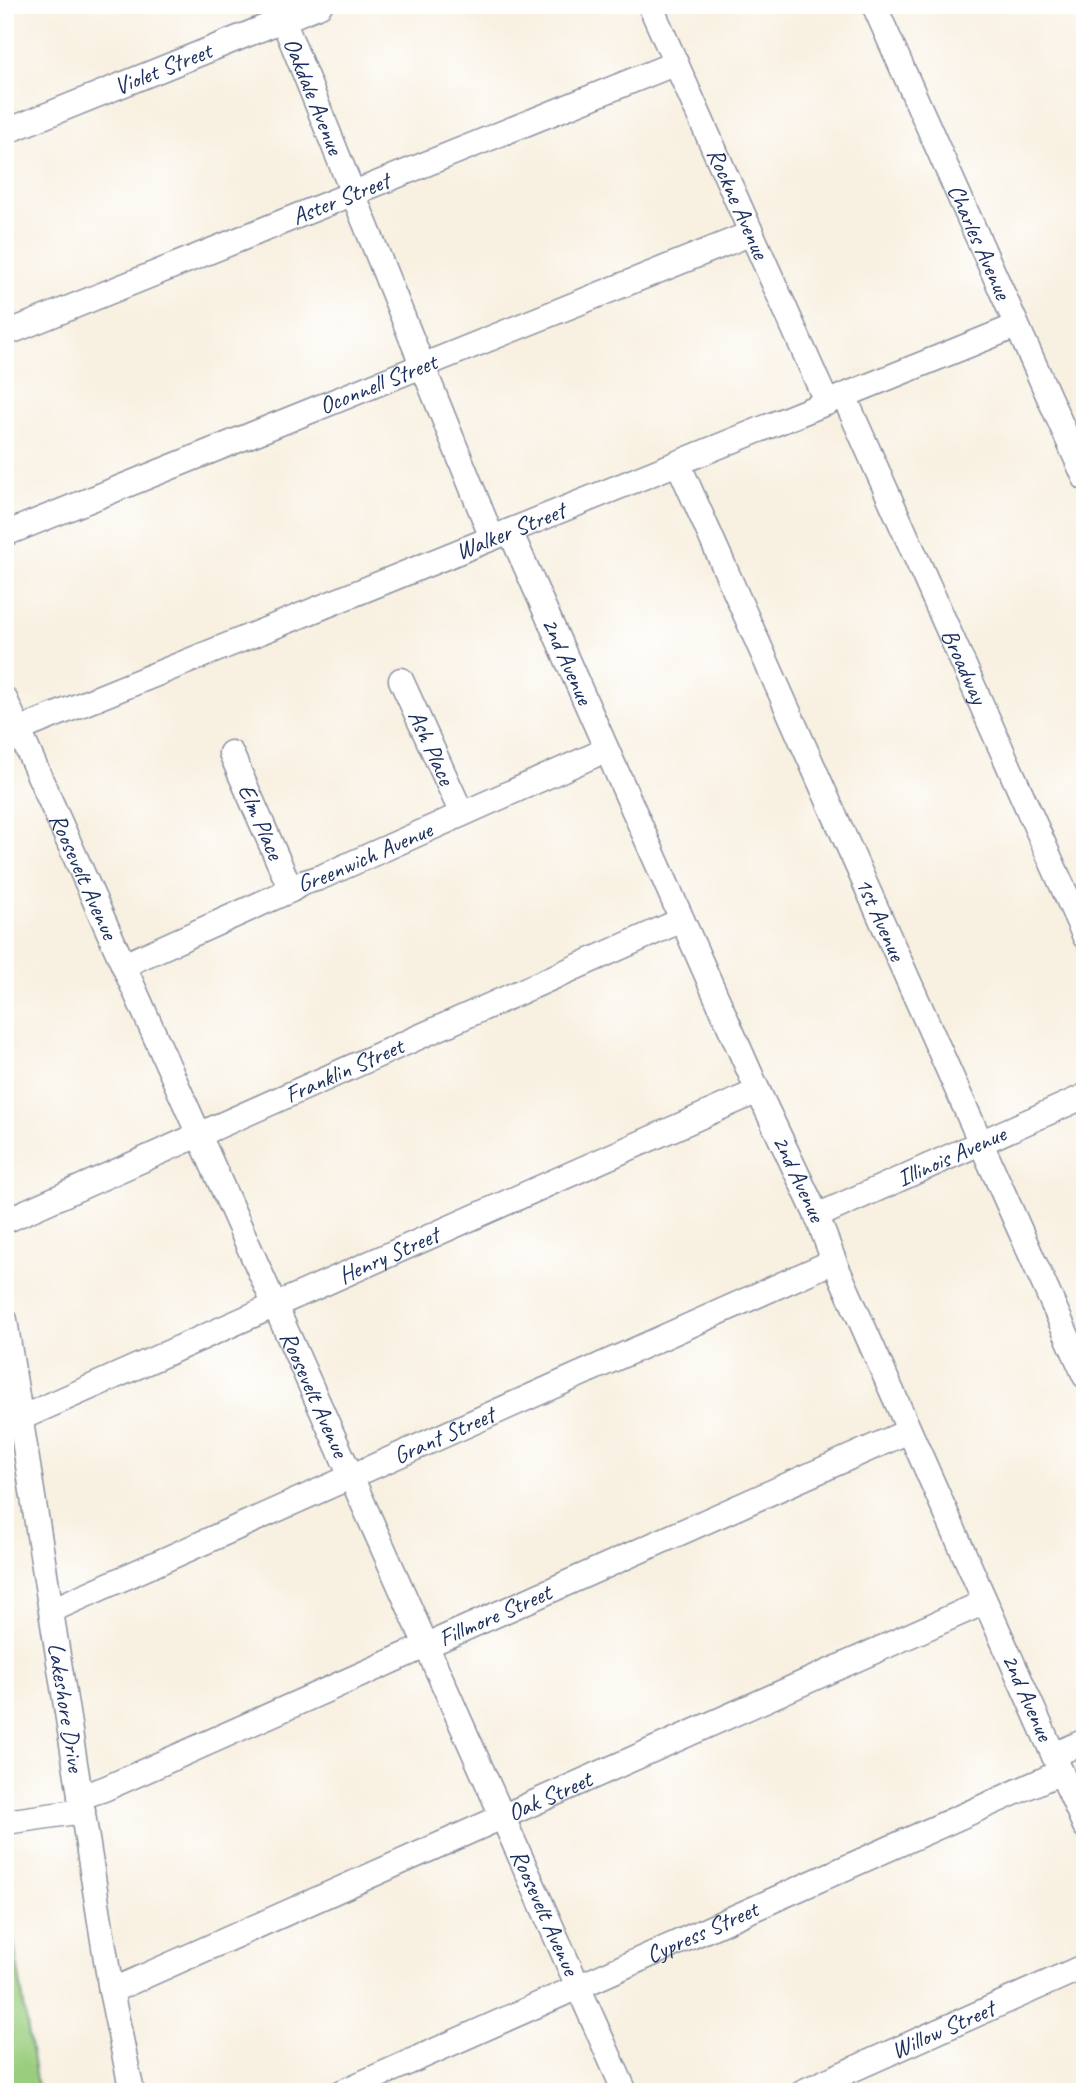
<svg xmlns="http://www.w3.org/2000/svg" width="1090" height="2097" font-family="Caveat,sans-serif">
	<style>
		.green { fill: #9ace7e; stroke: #5a7e6e; stroke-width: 2 }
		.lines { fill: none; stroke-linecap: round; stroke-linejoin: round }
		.minor-casing { stroke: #8a909f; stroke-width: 27 }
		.minor { stroke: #fff; stroke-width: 24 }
		.labels { text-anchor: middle; stroke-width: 6; stroke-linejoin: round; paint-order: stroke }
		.street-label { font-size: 24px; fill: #1b2f5e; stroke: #fff }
	</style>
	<rect width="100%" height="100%" fill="#fff"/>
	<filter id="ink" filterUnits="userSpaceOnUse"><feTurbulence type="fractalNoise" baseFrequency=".0143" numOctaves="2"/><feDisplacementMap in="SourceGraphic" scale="14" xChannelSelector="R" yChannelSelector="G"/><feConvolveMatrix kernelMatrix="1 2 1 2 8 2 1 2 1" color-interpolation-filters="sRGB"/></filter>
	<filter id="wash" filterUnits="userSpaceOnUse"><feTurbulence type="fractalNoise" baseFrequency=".00686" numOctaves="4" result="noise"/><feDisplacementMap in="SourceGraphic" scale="28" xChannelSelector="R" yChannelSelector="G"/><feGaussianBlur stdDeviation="1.57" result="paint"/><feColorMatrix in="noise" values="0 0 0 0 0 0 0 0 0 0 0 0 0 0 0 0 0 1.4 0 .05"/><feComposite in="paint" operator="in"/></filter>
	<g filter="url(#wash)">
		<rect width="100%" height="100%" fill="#f8f0e0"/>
		<!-- green -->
		<path class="green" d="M5,1888L38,2092H5Z"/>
	</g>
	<g filter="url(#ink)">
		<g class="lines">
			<defs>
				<g id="minor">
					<path id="s1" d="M277,5L492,538"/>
					<path id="s2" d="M650,5L827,403"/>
					<path id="s3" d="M874,5L1085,478"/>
					<path id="s4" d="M5,132L320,5"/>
					<path id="s5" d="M5,334L676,63"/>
					<path id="s6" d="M844,396L1085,937"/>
					<path id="s7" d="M678,463C813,768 949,1071 1085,1376"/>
					<path id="s8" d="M510,531L758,1091L817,1216L834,1261L1085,1826"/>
					<path id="s9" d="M5,534L752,233"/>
					<path id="s10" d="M401,680L462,814"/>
					<path id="s11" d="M5,699L625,2092"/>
					<path id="s12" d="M6,735L1016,326"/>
					<path id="s13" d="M231,753L291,890"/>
					<path id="s14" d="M124,965L291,890L302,883L319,878L606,750"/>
					<path id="s15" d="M817,1216L1085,1096"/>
					<path id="s16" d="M5,1221L682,920"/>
					<path id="s17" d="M5,1320L111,1991L132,2092"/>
					<path id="s18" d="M21,1418L758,1091"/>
					<path id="s19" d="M52,1610L834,1261"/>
					<path d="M1054,1755L1085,1741"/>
					<path id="s20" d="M80,1797L104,1789L909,1431"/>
					<path d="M6,1822L83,1811"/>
					<path id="s21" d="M111,1991L985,1602"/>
					<path id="s22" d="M342,2092L1061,1772"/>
					<path id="s23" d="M802,2092L1085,1966"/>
				</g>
			</defs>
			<!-- minor casing -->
			<use href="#minor" class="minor-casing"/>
			<!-- minor -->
			<use href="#minor" class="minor"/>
		</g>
	</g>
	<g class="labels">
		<!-- street labels -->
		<g class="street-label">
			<text dy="8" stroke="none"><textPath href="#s4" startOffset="170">Violet Street</textPath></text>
			<text dy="8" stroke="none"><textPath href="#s1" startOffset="98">Oakdale Avenue</textPath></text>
			<text dy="8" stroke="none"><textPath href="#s5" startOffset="362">Aster Street</textPath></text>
			<text dy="8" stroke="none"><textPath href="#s2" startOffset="217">Rockne Avenue</textPath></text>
			<text dy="8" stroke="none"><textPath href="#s3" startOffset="259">Charles Avenue</textPath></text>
			<text dy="8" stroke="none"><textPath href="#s9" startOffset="402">Oconnell Street</textPath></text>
			<text dy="8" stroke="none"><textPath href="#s12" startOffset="544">Walker Street</textPath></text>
			<text dy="8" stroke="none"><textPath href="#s8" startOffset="142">2nd Avenue</textPath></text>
			<text dy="8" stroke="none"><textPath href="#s6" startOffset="296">Broadway</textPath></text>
			<text dy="8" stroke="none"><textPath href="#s10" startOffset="74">Ash Place</textPath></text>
			<text dy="8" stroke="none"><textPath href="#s13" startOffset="75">Elm Place</textPath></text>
			<text dy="8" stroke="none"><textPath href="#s14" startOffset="264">Greenwich Avenue</textPath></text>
			<text dy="8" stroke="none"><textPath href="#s11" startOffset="194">Roosevelt Avenue</textPath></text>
			<text dy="8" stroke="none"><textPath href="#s7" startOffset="499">1st Avenue</textPath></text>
			<text dy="8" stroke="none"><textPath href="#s16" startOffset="371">Franklin Street</textPath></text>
			<text dy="8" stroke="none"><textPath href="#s15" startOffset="147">Illinois Avenue</textPath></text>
			<text dy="8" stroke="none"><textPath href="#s8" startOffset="709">2nd Avenue</textPath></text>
			<text dy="8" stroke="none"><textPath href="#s18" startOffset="402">Henry Street</textPath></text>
			<text dy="8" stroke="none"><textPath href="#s11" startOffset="761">Roosevelt Avenue</textPath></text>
			<text dy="8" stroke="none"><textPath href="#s19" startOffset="429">Grant Street</textPath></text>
			<text dy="8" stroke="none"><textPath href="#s20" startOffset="453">Fillmore Street</textPath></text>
			<text dy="8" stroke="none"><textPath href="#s8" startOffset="1276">2nd Avenue</textPath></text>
			<text dy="8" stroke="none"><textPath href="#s17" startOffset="392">Lakeshore Drive</textPath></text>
			<text dy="8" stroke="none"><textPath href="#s21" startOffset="480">Oak Street</textPath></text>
			<text dy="8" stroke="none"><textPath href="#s11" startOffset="1328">Roosevelt Avenue</textPath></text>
			<text dy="8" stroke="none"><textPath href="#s22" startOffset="394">Cypress Street</textPath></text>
			<text dy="8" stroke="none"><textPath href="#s23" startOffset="154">Willow Street</textPath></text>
		</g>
	</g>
	<!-- margin -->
	<rect width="1090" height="2097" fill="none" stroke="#fff" stroke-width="28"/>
</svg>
